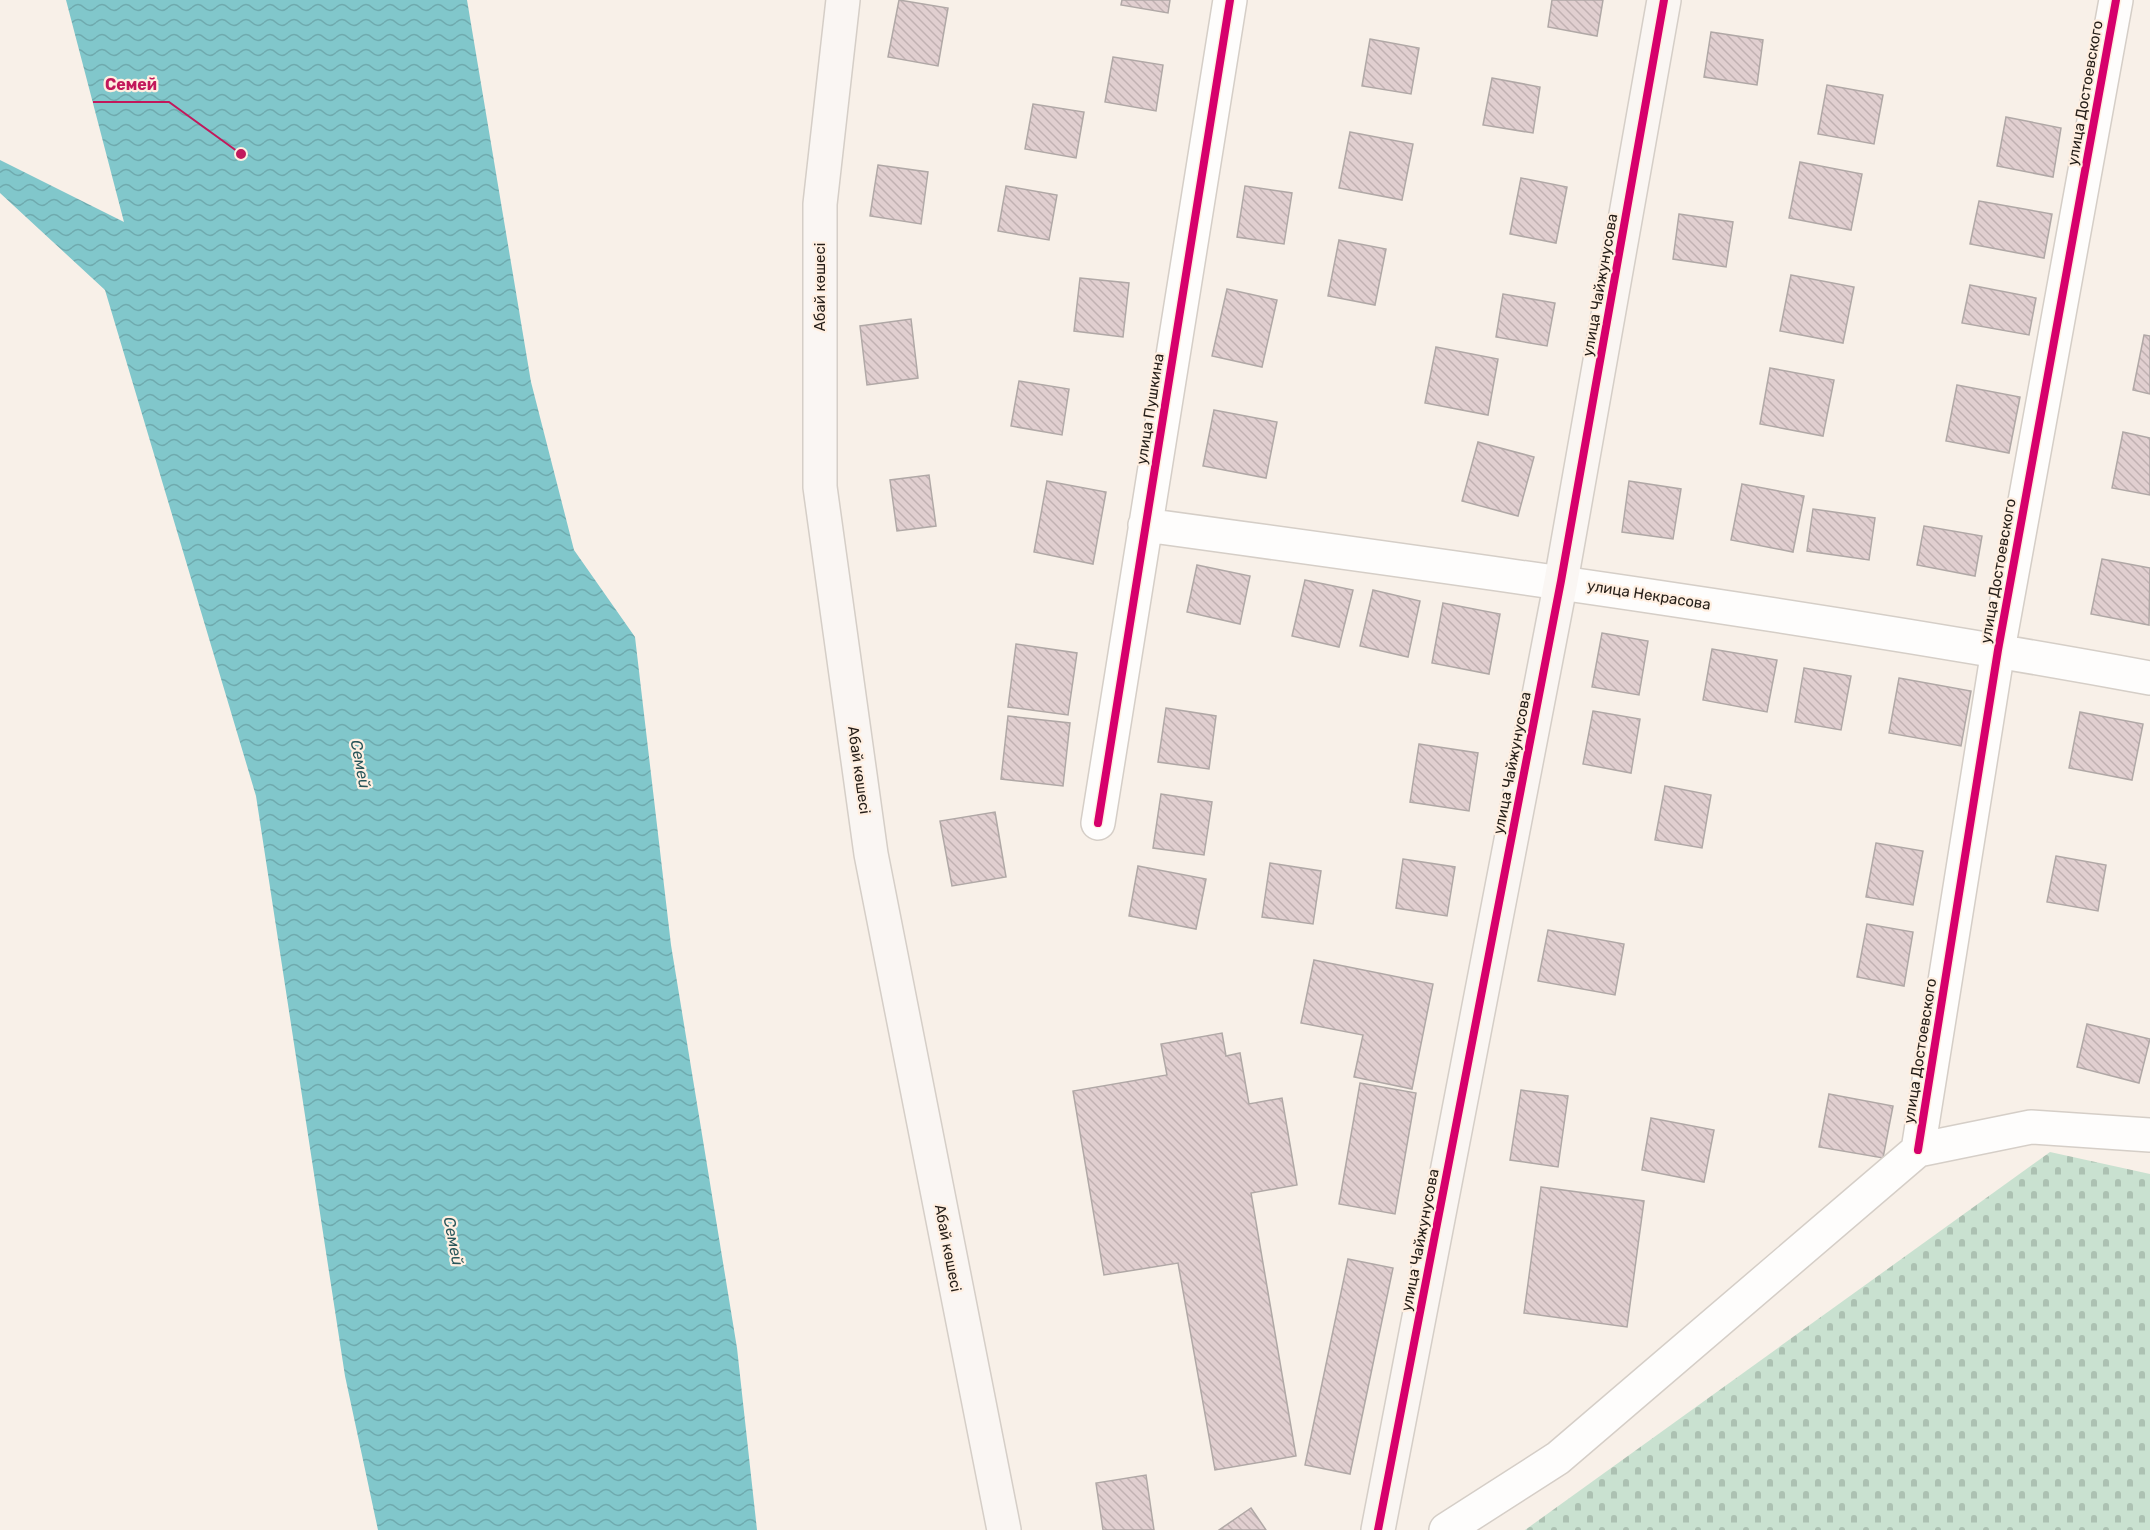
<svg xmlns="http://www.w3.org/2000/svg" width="2150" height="1530" font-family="Rubik,sans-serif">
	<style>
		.cemetery { fill: url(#cemetery-stones) }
		.water { fill: url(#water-waves) }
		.building { fill: url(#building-back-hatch); stroke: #b0a8a6; stroke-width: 1.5 }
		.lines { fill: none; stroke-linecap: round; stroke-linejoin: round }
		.street-casing { stroke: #d5cec7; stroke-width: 36 }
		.secondary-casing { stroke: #d5cec7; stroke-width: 36 }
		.street { stroke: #fefdfc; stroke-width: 33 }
		.secondary { stroke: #faf6f3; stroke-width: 33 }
		.cycleway-casing { stroke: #ffefe1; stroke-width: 11 }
		.cycleway { stroke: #d6006c; stroke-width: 8 }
		.labels { text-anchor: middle; stroke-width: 4.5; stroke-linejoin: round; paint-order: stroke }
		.street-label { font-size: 15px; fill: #251e18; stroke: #ffefe1 }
		.water-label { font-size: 16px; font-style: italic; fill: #28565a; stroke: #ffefe1 }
		.leader { fill: none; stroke: #c2185b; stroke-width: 2 }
		.callout-dot { fill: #c2185b; stroke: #ffefe1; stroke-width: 2 }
		.callout-label { font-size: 16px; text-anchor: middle; font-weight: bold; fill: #c2185b; stroke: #ffefe1; stroke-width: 4.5; stroke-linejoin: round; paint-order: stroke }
	</style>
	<defs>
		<pattern id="cemetery-stones" width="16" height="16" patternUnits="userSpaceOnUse" patternTransform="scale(1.5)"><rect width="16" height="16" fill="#c9e1d0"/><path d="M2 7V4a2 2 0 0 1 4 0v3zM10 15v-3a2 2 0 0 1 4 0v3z" fill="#acc1b2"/></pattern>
		<pattern id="water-waves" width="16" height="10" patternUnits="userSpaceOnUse" patternTransform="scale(1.5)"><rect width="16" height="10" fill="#81c7cb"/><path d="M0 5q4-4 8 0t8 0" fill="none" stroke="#6faaae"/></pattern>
		<pattern id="building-back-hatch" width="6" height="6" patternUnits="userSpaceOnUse" patternTransform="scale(1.5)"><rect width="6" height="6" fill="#e1cfd0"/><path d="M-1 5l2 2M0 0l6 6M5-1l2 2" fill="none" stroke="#c1b1b2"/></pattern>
	</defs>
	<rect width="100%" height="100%" fill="#f8f0e8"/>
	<!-- cemetery -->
	<path class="cemetery" d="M2050,1152L2150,1174V1530H1525Z"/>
	<!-- water -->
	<path class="water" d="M66,0H467L531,382L574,550L635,637L671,945L737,1348L757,1530H378L345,1376L256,796L105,290L0,193V160L124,222Z"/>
	<!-- building -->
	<path class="building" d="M899,0L948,8L938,66L888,57Z
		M1122,0H1170L1168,13L1121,5Z
		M1552,0H1603L1597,36L1548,27Z
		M1711,32L1763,40L1757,85L1704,77Z
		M1370,39L1419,48L1411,94L1362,86Z
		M1113,57L1163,65L1156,111L1105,102Z
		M1492,78L1540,87L1533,133L1483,125Z
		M1827,85L1883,95L1874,144L1818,134Z
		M1033,104L1084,112L1076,158L1025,149Z
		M2006,117L2061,128L2053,177L1997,166Z
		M1350,132L1413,144L1402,200L1339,188Z
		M1800,162L1862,174L1851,230L1789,218Z
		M878,165L928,172L921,224L870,216Z
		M1521,178L1567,187L1556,243L1510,234Z
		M1006,186L1057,195L1049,240L998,231Z
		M1245,186L1292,193L1284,244L1237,237Z
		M1979,201L2052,214L2044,258L1970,244Z
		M1679,214L1733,222L1726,267L1673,259Z
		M1339,240L1386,249L1375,305L1328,296Z
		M1791,275L1854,287L1843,343L1780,331Z
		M1080,278L1129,283L1123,337L1074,331Z
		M1970,285L2036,298L2029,335L1962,323Z
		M1227,289L1277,300L1262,367L1212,356Z
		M1503,294L1555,303L1547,346L1496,337Z
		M911,319L918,378L867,385L860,326Z
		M2144,335L2150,336V394L2133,390Z
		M1436,347L1498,359L1488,415L1425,403Z
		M1770,368L1834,380L1823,436L1760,424Z
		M1019,381L1069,389L1062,435L1011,426Z
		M1957,385L2020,397L2009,453L1946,441Z
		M1214,410L1277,422L1266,478L1203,466Z
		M2123,432L2150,438V495L2112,488Z
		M1478,442L1534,457L1518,516L1462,501Z
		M929,475L936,526L897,531L890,480Z
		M1047,481L1106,492L1093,564L1034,552Z
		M1629,481L1681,489L1673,539L1622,532Z
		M1742,484L1804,496L1793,552L1731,540Z
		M1813,509L1875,518L1869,560L1807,551Z
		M1924,526L1982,536L1975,576L1917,565Z
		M2102,559L2150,568L2149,625L2091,614Z
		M1197,565L1250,576L1240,624L1187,612Z
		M1305,580L1353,590L1339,647L1292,636Z
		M1373,590L1420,601L1408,657L1360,646Z
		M1443,603L1500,614L1489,674L1432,663Z
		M1602,633L1648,641L1639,695L1592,687Z
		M1016,644L1077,653L1068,715L1008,707Z
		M1712,649L1777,660L1767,712L1703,700Z
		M1804,668L1851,676L1841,730L1795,722Z
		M1899,678L1971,691L1961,746L1889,733Z
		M1166,708L1216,716L1209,769L1158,762Z
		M1593,711L1640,719L1631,773L1583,764Z
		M2080,712L2143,724L2132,780L2069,768Z
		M1008,716L1070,723L1063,786L1001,779Z
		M1419,744L1478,753L1469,811L1410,802Z
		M1665,786L1711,795L1702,848L1655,840Z
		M1161,794L1212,802L1204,855L1153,848Z
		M995,812L1006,877L952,886L940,821Z
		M1876,843L1923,851L1913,905L1866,897Z
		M2056,856L2106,865L2098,911L2047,902Z
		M1403,859L1455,867L1447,916L1396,908Z
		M1270,863L1321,871L1313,924L1262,917Z
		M1138,866L1206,879L1196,929L1129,916Z
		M1867,924L1913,932L1904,986L1857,977Z
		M1548,930L1624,944L1615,995L1538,981Z
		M1314,960L1433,984L1412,1089L1354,1077L1363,1035L1301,1023Z
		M2087,1024L2150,1039L2139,1083L2077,1067Z
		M1222,1033L1226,1056L1240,1053L1249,1104L1282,1098L1297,1185L1251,1193L1296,1456L1215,1470L1178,1263L1104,1275L1073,1091L1167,1075L1161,1044Z
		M1360,1083L1416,1093L1395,1214L1339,1204Z
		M1521,1090L1568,1096L1558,1167L1510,1160Z
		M1829,1094L1893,1106L1883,1158L1819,1147Z
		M1651,1118L1714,1130L1704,1182L1642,1170Z
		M1541,1187L1644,1201L1627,1327L1524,1313Z
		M1348,1259L1393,1268L1350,1474L1305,1465Z
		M1146,1475L1154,1530H1103L1096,1483Z
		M1251,1508L1266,1530H1219Z"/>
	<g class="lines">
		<defs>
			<path id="street" d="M1145,525C1481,571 1817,617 2150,678
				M1098,823L1230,0
				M1918,1150L1998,650L2116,0
				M1446,1530L1558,1458L1918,1150L2031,1127L2150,1135"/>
			<path id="secondary" d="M843,0L820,204V487L871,854L1004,1530
				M1378,1530L1561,581L1664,0"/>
		</defs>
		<!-- street casing -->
		<use href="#street" class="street-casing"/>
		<!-- secondary casing -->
		<use href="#secondary" class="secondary-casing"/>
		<!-- street -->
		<use href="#street" class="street"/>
		<!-- secondary -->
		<use href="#secondary" class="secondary"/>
		<defs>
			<path id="cycleway" d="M1098,823L1230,0
				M1918,1150L1998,650L2116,0
				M1378,1530L1561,581L1664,0"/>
		</defs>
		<!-- cycleway casing -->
		<use href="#cycleway" class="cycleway-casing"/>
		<!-- cycleway -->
		<use href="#cycleway" class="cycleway"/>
	</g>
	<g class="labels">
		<!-- street labels -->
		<g class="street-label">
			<text transform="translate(2085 93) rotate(-80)" y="5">улица Достоевского</text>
			<text transform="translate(1600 285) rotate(-80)" y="5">улица Чайжунусова</text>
			<text transform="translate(820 287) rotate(-90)" y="5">Абай көшесі</text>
			<text transform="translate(1150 409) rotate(-81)" y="5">улица Пушкина</text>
			<text transform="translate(1998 571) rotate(-80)" y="5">улица Достоевского</text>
			<text transform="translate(1649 595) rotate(9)" y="5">улица Некрасова</text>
			<text transform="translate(1512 763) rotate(-79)" y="5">улица Чайжунусова</text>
			<text transform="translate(859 770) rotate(82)" y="5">Абай көшесі</text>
			<text transform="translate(1920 1051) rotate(-81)" y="5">улица Достоевского</text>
			<text transform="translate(1420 1240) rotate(-79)" y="5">улица Чайжунусова</text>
			<text transform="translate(948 1248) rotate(79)" y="5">Абай көшесі</text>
		</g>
		<!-- water labels -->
		<g class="water-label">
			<text transform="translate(361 764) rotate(79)" y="6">Семей</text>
			<text transform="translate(454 1241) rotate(79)" y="6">Семей</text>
		</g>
	</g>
	<!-- callouts -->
	<path class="leader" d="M241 154L169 102H93"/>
	<circle class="callout-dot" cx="241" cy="154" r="6"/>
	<g class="callout-label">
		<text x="131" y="90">Семей</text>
	</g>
</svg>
